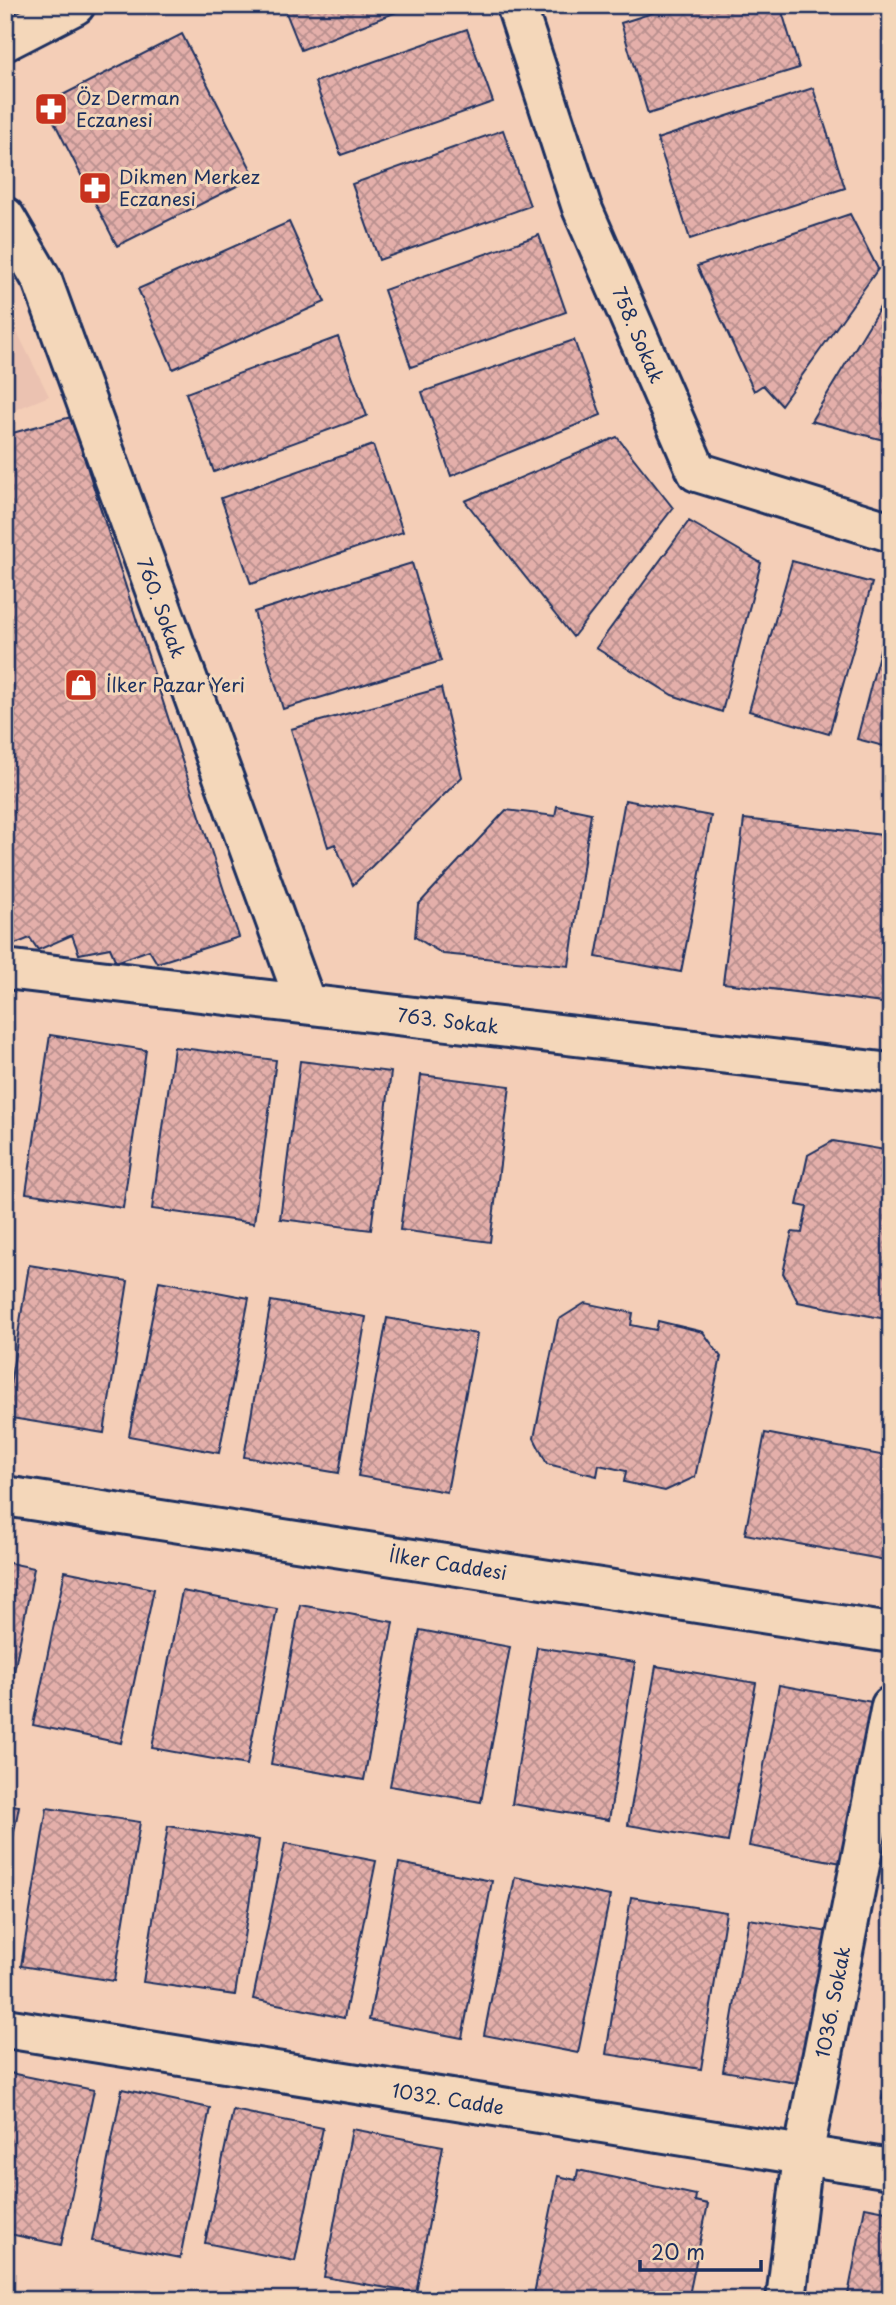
<svg xmlns="http://www.w3.org/2000/svg" width="896" height="2305" font-family="'Playpen Sans',sans-serif">
	<style>
		.built { fill: #ebc2b1 }
		.building { fill: url(#building-cross-hatch); stroke: #1b2f5e; stroke-width: 2 }
		.lines { fill: none; stroke-linecap: round; stroke-linejoin: round }
		.minor-casing { stroke: #1b2f5e; stroke-width: 44 }
		.minor { stroke: #f4d7ba; stroke-width: 38 }
		.labels { text-anchor: middle; stroke-width: 6; stroke-linejoin: round; paint-order: stroke }
		.poi-label { font-size: 19px; fill: #1b2f5e; stroke: #f4d7ba; text-anchor: start }
		.street-label { font-size: 19px; fill: #1b2f5e; stroke: #f4d7ba }
	</style>
	<defs>
		<pattern id="building-cross-hatch" width="8" height="8" patternUnits="userSpaceOnUse" patternTransform="scale(1.75)"><rect width="8" height="8" fill="#e4afaa"/><path d="M0 0l8 8M0 8l8-8" fill="none" stroke="#b88f8e"/></pattern>
	</defs>
	<rect width="100%" height="100%" fill="#f4ceb7"/>
	<filter id="ink" filterUnits="userSpaceOnUse"><feTurbulence type="fractalNoise" baseFrequency=".0143" numOctaves="2"/><feDisplacementMap in="SourceGraphic" scale="14" xChannelSelector="R" yChannelSelector="G"/><feConvolveMatrix kernelMatrix="1 2 1 2 8 2 1 2 1" color-interpolation-filters="sRGB"/></filter>
	<g filter="url(#ink)">
		<!-- built -->
		<path class="built" d="M5,308L49,396L5,414Z"/>
		<!-- building -->
		<path class="building" d="M283,5H414L301,50Z
			M677,5H780L799,68L648,114L621,23Z
			M467,29L493,102L341,155L315,82Z
			M182,34L255,177L117,246L45,104Z
			M813,88L845,188L690,239L657,139Z
			M503,130L530,206L379,260L352,184Z
			M850,214L878,269L781,405L763,385L754,391L697,266Z
			M289,222L325,302L173,369L138,289Z
			M539,235L566,312L411,367L384,290Z
			M891,289V442L811,421Z
			M338,337L367,416L214,472L186,393Z
			M574,340L601,415L451,476L422,392Z
			M71,417L239,937L157,963L149,950L116,962L110,948L79,954L72,935L38,950L30,938L5,948V435Z
			M617,437L673,508L573,637L465,501Z
			M373,445L403,532L251,584L221,498Z
			M689,521L761,563L722,712L672,695L596,648Z
			M792,561L872,583L829,734L749,711Z
			M412,563L441,661L283,709L254,612Z
			M891,608V748L857,739Z
			M441,688L462,777L353,885L335,844L328,847L291,729Z
			M625,800L711,816L681,972L596,957Z
			M557,806L591,813L569,966L443,954L415,937L418,905L506,810L555,816Z
			M744,819L891,836V1004L723,983Z
			M50,1035L146,1050L123,1208L26,1193Z
			M174,1047L276,1060L254,1223L152,1209Z
			M300,1061L391,1072L371,1230L280,1219Z
			M421,1075L510,1086L490,1242L400,1230Z
			M833,1141L891,1151V1320L798,1302L783,1273L792,1232L802,1233L807,1207L797,1205L808,1155Z
			M29,1265L128,1281L104,1433L5,1417Z
			M159,1281L249,1298L219,1453L129,1436Z
			M271,1301L366,1317L339,1473L244,1457Z
			M585,1303L633,1313L631,1325L656,1330L658,1321L703,1332L721,1357L695,1477L665,1491L624,1482L626,1471L599,1465L597,1476L547,1464L534,1438L558,1320Z
			M387,1318L477,1334L447,1492L358,1476Z
			M765,1433L891,1457V1561L745,1534Z
			M5,1562L34,1568L5,1719Z
			M65,1571L154,1589L121,1743L33,1725Z
			M182,1591L277,1609L247,1765L152,1748Z
			M300,1605L393,1622L364,1780L271,1764Z
			M420,1630L510,1647L481,1802L390,1786Z
			M537,1647L635,1662L609,1820L512,1804Z
			M656,1666L756,1683L728,1842L628,1825Z
			M779,1685L872,1702L842,1863L749,1846Z
			M5,1804L19,1806L5,1879Z
			M47,1808L140,1822L114,1981L21,1966Z
			M168,1826L259,1840L235,1995L143,1982Z
			M285,1843L376,1861L344,2018L253,1999Z
			M399,1863L492,1881L462,2038L369,2020Z
			M515,1877L610,1896L578,2053L484,2035Z
			M631,1897L726,1912L701,2069L606,2054Z
			M749,1919L835,1933L809,2085L723,2071Z
			M891,2060V2101L882,2099Z
			M5,2072L94,2090L61,2245L5,2233Z
			M122,2089L210,2108L180,2258L92,2241Z
			M233,2110L323,2128L295,2261L205,2243Z
			M352,2129L443,2146L416,2293L324,2277Z
			M578,2170L696,2195L695,2201L708,2204L688,2300H548V2297L534,2294L558,2176L576,2180Z
			M865,2207L891,2212V2300H847Z"/>
		<g class="lines">
			<defs>
				<path id="minor" d="M516,5L582,208L697,472L891,532
					M5,41L75,5
					M5,217L42,280L306,1004
					M5,969L891,1073
					M5,1496L891,1633
					M5,2028L891,2169
					M786,2300L803,2156L891,1706"/>
			</defs>
			<!-- minor casing -->
			<use href="#minor" class="minor-casing"/>
			<!-- minor -->
			<use href="#minor" class="minor"/>
		</g>
	</g>
	<!-- icons -->
	<defs>
		<symbol id="pharmacy-square" viewBox="-11 -11 22 22"><rect x="-9" y="-9" width="18" height="18" rx="4" fill="#c8321e" stroke="#f4d7ba"/><path d="M-2-6h4v4h4v4h-4v4h-4v-4h-4v-4h4Z" fill="#fff"/></symbol>
		<symbol id="shop-square" viewBox="-11 -11 22 22"><rect x="-9" y="-9" width="18" height="18" rx="4" fill="#c8321e" stroke="#f4d7ba"/><path d="M-5-2.5h2.3a2.7 3.5 0 0 1 5.4 0H5L5.5 6h-11ZM-1.5-2.5h3a1.5 2.3 0 0 0-3 0Z" fill="#fff"/></symbol>
	</defs>
	<g fill-rule="evenodd">
		<use href="#pharmacy-square" x="32" y="90" width="38" height="38"/>
		<use href="#pharmacy-square" x="76" y="169" width="38" height="38"/>
		<use href="#shop-square" x="62" y="666" width="38" height="38"/>
	</g>
	<g class="labels">
		<!-- poi labels -->
		<g class="poi-label">
			<text x="76" y="105">Öz Derman<tspan x="76" dy="22">Eczanesi</tspan></text>
			<text x="119" y="184">Dikmen Merkez<tspan x="119" dy="22">Eczanesi</tspan></text>
			<text x="106" y="692">İlker Pazar Yeri</text>
		</g>
		<!-- street labels -->
		<g class="street-label">
			<text transform="translate(638 335) rotate(67)" y="7">758. Sokak</text>
			<text transform="translate(161 608) rotate(70)" y="7">760. Sokak</text>
			<text transform="translate(448 1021) rotate(7)" y="7">763. Sokak</text>
			<text transform="translate(448 1564) rotate(9)" y="7">İlker Caddesi</text>
			<text transform="translate(833 2002) rotate(-79)" y="7">1036. Sokak</text>
			<text transform="translate(448 2099) rotate(9)" y="7">1032. Cadde</text>
		</g>
	</g>
	<!-- margin -->
	<rect width="896" height="2305" fill="none" stroke="#f4d7ba" stroke-width="28"/>
	<rect x="14" y="14" width="868" height="2277" fill="none" stroke="#1b2f5e" stroke-width="2.5" filter="url(#ink)"/>
	<!-- scale -->
	<path d="M640 2260v10h121v-10" fill="none" stroke="#1b2f5e" stroke-width="3.5"/>
	<text x="651" y="2260" font-size="21" fill="#1b2f5e" stroke="#f4d7ba" stroke-width="5" paint-order="stroke">20 m</text>
</svg>
